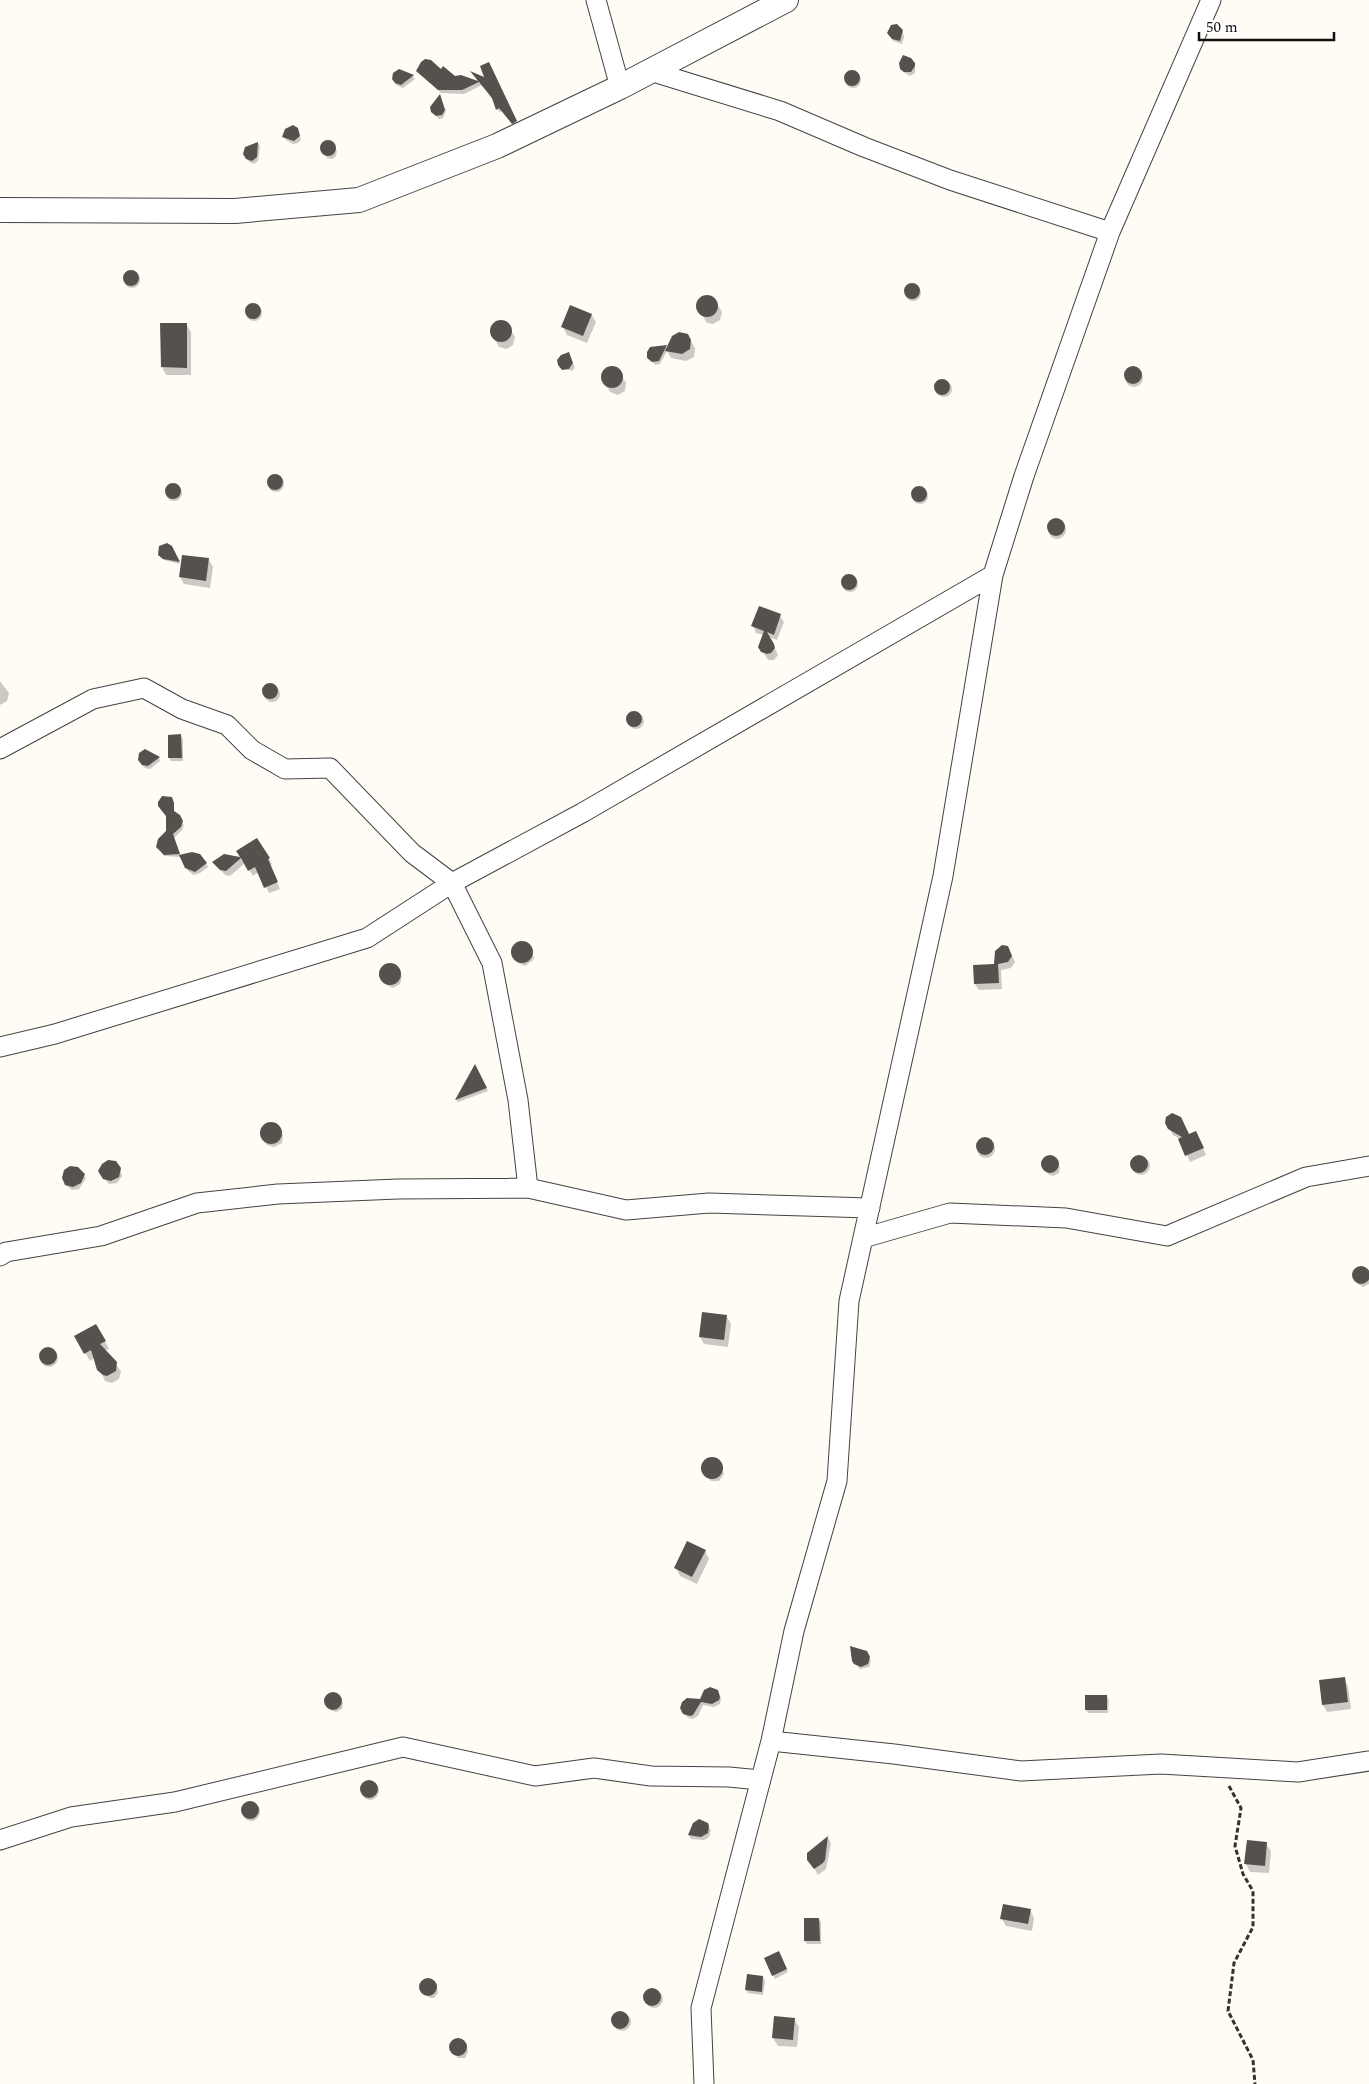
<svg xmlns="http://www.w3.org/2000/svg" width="1369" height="2084" font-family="Spectral,serif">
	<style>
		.shadow { fill: #0003 }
		.building { fill: #57514d }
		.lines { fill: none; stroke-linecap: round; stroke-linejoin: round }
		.minor-casing { stroke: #434343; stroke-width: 21 }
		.tertiary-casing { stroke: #434343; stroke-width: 26 }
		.path { stroke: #323232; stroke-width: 3; stroke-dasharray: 5 2.5; stroke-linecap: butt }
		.minor { stroke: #fff; stroke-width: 19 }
		.tertiary { stroke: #fff; stroke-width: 24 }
	</style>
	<rect width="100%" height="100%" fill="#fefcf4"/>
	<!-- shadow -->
	<path class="shadow" d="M896,25L903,32L904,37L902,44L893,41L888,32L890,28Z
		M915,65V73L910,76L903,72L901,68Z
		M491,67L518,125L515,126L502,111L499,112L493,100L482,85L464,94L441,93L418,71H441L454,77L461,76L480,83L486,79Z
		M845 80a8 8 0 1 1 16 0a8 8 0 1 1-16 0Z
		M413,76L415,79L403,88L396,85L394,81Z
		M440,96L446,111L443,118L439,119L433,113Z
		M298,131L301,140L298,143L293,144L286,140L284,137Z
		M327,142L332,143L337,151L336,156L332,159L327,158L322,146Z
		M258,143L260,146L258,161L254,164L249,162L244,154Z
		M124 280a8 8 0 1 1 16 0a8 8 0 1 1-16 0Z
		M905 293a8 8 0 1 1 16 0a8 8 0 1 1-16 0Z
		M702,297H713L722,312L720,320L713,324L707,323L699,310L698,303Z
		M246 313a8 8 0 1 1 16 0a8 8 0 1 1-16 0Z
		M591,314L596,322L587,343L567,335L563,327Z
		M499,322L506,323L515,337L513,345L507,349L499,347L491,332L493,325Z
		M162,324H186L191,332V375H166L162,367Z
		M687,335L695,348L694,357L686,361L671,358L667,351L660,364L655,365L650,358L666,347L667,349Z
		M569,353L575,368L572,371L561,367Z
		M610,367L617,369L626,383L625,391L618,395L610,392L602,378L604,371Z
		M1125 378a9 9 0 1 1 18 0a9 9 0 1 1-18 0Z
		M936 389a8 8 0 1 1 16 0a8 8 0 1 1-16 0Z
		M268 484a8 8 0 1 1 16 0a8 8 0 1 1-16 0Z
		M166 493a8 8 0 1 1 16 0a8 8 0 1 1-16 0Z
		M912 496a8 8 0 1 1 16 0a8 8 0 1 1-16 0Z
		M1048 530a9 9 0 1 1 18 0a9 9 0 1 1-18 0Z
		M169,545L180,564L164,560L161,557Z
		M209,560L213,567L210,588L184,584L180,577Z
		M842 584a8 8 0 1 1 16 0a8 8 0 1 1-16 0Z
		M780,616L784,622L777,640L769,637L778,655L774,660H768L760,647L764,635L756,633L753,626Z
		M0,681L9,693L7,701L0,705Z
		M264 694a8 8 0 1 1 16 0a8 8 0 1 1-16 0Z
		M628 721a8 8 0 1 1 16 0a8 8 0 1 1-16 0Z
		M181,736L183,739V761H171L169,758Z
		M159,758L160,761L150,769L145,768L141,764Z
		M173,801L175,814L184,825L182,830L174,838L181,856L206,863L208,867L200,873L194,875L188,871L182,857L164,856L158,847L167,832V817L160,808Z
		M257,839L272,864L270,866L280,889L269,893L259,872L253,876L245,863L230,876L225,875L214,863L224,855L243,859Z
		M524,943L530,946L534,958L532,961L525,966L518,963L513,949L517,944Z
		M1008,947L1015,962L1011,968L1001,970L1002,989L979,990L975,984L996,965Z
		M388,964L395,966L402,976L400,984L393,988L386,985L381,975L383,968Z
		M475,1067L488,1091L458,1102L456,1100Z
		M1166,1123L1189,1136L1199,1139L1206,1155L1190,1162L1180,1139L1173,1135Z
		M269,1124L276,1125L283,1135L282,1143L274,1147L267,1145L262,1134L264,1128Z
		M977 1149a9 9 0 1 1 18 0a9 9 0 1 1-18 0Z
		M1049,1157L1054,1158L1060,1167L1059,1173L1053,1176L1048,1174L1043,1165L1044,1160Z
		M1132 1166a9 9 0 1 1 18 0a9 9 0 1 1-18 0Z
		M120,1169L122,1176L117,1183L109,1184L101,1175Z
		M84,1175L86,1178L79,1189L72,1190L66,1185Z
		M1360,1267L1366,1269L1369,1275V1284L1363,1287L1358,1284L1353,1275L1355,1269Z
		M727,1317L731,1324L728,1347L704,1344L700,1337Z
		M96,1325L109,1349L105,1351L121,1371L119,1379L112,1383L105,1381L95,1357L90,1361L76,1337Z
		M40 1358a9 9 0 1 1 18 0a9 9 0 1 1-18 0Z
		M714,1459L720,1463L724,1474L719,1481H711L704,1473L703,1466L707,1460Z
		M705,1551L709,1559L697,1584L680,1576L676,1568Z
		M869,1657L871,1661L869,1667L860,1669L853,1661Z
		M1344,1678L1348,1686L1351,1709L1327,1712L1323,1705Z
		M710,1688L715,1689L719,1694L721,1698L720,1704L714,1707L703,1705L698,1716L692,1719L687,1717L682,1708L701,1700Z
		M332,1693L337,1694L343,1703L342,1709L336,1712L331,1710L326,1701L327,1696Z
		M1107,1696L1109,1700L1108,1713H1088L1086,1709Z
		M361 1791a9 9 0 1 1 18 0a9 9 0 1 1-18 0Z
		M242 1812a9 9 0 1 1 18 0a9 9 0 1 1-18 0Z
		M694,1824L708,1827L711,1830L709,1837L704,1840L691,1839L689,1835Z
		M828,1838L831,1843L826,1869L818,1875L808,1857Z
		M1266,1844L1271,1851L1269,1873L1250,1872L1246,1864Z
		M1030,1910L1034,1918L1032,1931L1006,1926L1002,1919Z
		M819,1919L821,1922V1944H807L805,1941Z
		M780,1956L788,1972L775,1979L773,1975Z
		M763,1977L765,1981L763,1995L748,1993L746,1990Z
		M430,1980L437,1987L438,1993L434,1998H430L422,1991L421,1985L424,1981Z
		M645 1999a9 9 0 1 1 18 0a9 9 0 1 1-18 0Z
		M613 2022a9 9 0 1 1 18 0a9 9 0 1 1-18 0Z
		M794,2019L799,2027L797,2047L778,2046L773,2038Z
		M460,2039L467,2046L468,2052L465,2058H458L452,2051L451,2045L454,2041Z"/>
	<!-- building -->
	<path class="building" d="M897,24L903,30L900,41L892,39L887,33L891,25Z
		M903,55L911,58L915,63V66L911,72H904L900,69L899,63Z
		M425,59L431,60L441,69L443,66L455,76L461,75L478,81L470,71L484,77L480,66L489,62L517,121L512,124L499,108L496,110L492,98L479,82L462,90H438L416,71L421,62Z
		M399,69L414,75L401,85L395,83L392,79L393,73Z
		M844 78a8 8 0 1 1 16 0a8 8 0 1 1-16 0Z
		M440,94L445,110L442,115L436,116L431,112L430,107Z
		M293,125L298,128L300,136L294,141L282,137L285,129Z
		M320 148a8 8 0 1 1 16 0a8 8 0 1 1-16 0Z
		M258,142L257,157L252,161L246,159L243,154L245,147Z
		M123 278a8 8 0 1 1 16 0a8 8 0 1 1-16 0Z
		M904 291a8 8 0 1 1 16 0a8 8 0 1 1-16 0Z
		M696 306a11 11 0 1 1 22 0a11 11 0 1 1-22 0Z
		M245 311a8 8 0 1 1 16 0a8 8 0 1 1-16 0Z
		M570,305L592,314L583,336L561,327Z
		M490 331a11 11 0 1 1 22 0a11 11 0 1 1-22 0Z
		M160,323H187V368L161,367Z
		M679,332L688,334L691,340L690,349L682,354L665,351L672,336Z
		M667,345L659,361L652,362L647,358V352L650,347Z
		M569,352L573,363L569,369L562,370L558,365L557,360L561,355Z
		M1124 375a9 9 0 1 1 18 0a9 9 0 1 1-18 0Z
		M601 377a11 11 0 1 1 22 0a11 11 0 1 1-22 0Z
		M934 387a8 8 0 1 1 16 0a8 8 0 1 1-16 0Z
		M267 482a8 8 0 1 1 16 0a8 8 0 1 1-16 0Z
		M165 491a8 8 0 1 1 16 0a8 8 0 1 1-16 0Z
		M911 494a8 8 0 1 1 16 0a8 8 0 1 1-16 0Z
		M1047 527a9 9 0 1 1 18 0a9 9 0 1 1-18 0Z
		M167,543L172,546L180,562L163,559L158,555L159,546Z
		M182,555L209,558L206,581L179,577Z
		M841 582a8 8 0 1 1 16 0a8 8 0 1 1-16 0Z
		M759,606L781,614L774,635L767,632L774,644L775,648L771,653L767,654L761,652L758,647L764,631L751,626Z
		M262 691a8 8 0 1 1 16 0a8 8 0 1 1-16 0Z
		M626 719a8 8 0 1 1 16 0a8 8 0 1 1-16 0Z
		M181,734L182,758H168V735Z
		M145,749L160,757L148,766L142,765L138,760L139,753Z
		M162,796L172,797L174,803V811L180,815L183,821L181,827L173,834L180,854L164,855L156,847L158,839L166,831V816L158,806V802Z
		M257,838L270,858L268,859L278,882L264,888L255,867L248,871L241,858L226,871L220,870L212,862L224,854L240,857L236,851Z
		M192,852L200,854L207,863L195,872L185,868L179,855Z
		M511 952a11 11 0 1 1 22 0a11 11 0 1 1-22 0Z
		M1002,945L1008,946L1012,956L1008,962L998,964L999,983L974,984L973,965L994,964L995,951Z
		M379 974a11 11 0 1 1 22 0a11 11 0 1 1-22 0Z
		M475,1064L487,1088L455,1100Z
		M1172,1113L1181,1117L1189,1134L1196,1131L1204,1148L1185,1156L1178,1139L1182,1137L1168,1129L1165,1123L1166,1117Z
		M260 1133a11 11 0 1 1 22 0a11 11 0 1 1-22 0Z
		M976 1146a9 9 0 1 1 18 0a9 9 0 1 1-18 0Z
		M1041 1164a9 9 0 1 1 18 0a9 9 0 1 1-18 0Z
		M1130 1164a9 9 0 1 1 18 0a9 9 0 1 1-18 0Z
		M108,1160L116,1161L121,1168L119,1177L111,1181L103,1179L98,1171L102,1164Z
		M70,1166L78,1167L85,1174L81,1183L73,1187L65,1185L62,1178L64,1170Z
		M1352 1275a9 9 0 1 1 18 0a9 9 0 1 1-18 0Z
		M702,1312L727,1315L724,1340L699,1337Z
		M96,1324L106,1341L100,1344L117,1362L116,1371L107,1376L103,1375L97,1370L91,1350L84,1354L74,1336Z
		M39 1356a9 9 0 1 1 18 0a9 9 0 1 1-18 0Z
		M701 1468a11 11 0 1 1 22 0a11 11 0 1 1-22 0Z
		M687,1541L706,1550L692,1577L674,1568Z
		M850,1646L867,1651L870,1657L868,1664L861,1667L854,1664L852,1661Z
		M1345,1677L1348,1702L1322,1705L1319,1680Z
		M710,1687L718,1690L720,1697L719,1700L712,1704L701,1702L693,1715L690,1716L683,1714L680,1708L682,1702L687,1698L700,1699L704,1690Z
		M324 1701a9 9 0 1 1 18 0a9 9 0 1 1-18 0Z
		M1085,1695H1107V1710H1085Z
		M360 1789a9 9 0 1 1 18 0a9 9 0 1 1-18 0Z
		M241 1810a9 9 0 1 1 18 0a9 9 0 1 1-18 0Z
		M699,1819L708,1823L709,1826L708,1833L701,1837L688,1835L693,1823Z
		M828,1836L825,1860L823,1863L814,1869L807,1860V1853Z
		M1247,1840L1267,1842L1265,1866L1244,1864Z
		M1003,1904L1031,1909L1028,1924L1000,1919Z
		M804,1918H819L820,1941H804Z
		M779,1951L787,1969L772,1976L764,1958Z
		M747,1974L763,1976L762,1992L745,1990Z
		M419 1987a9 9 0 1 1 18 0a9 9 0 1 1-18 0Z
		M643 1997a9 9 0 1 1 18 0a9 9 0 1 1-18 0Z
		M611 2020a9 9 0 1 1 18 0a9 9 0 1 1-18 0Z
		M774,2016L795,2018L793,2040L772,2038Z
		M449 2047a9 9 0 1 1 18 0a9 9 0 1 1-18 0Z"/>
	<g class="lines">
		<defs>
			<path id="minor" d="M596,0L620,87
				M650,71L780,111L864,147L950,180L1110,232
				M0,749L93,699L144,688L182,709L227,725L252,750L285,769L330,768L412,853L452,883L492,963L518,1100L528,1188
				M0,1047L55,1034L367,938L452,883L582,813L993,575
				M863,1238L950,1213L1066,1218L1167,1236L1306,1177L1369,1166
				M0,1256L6,1252L101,1236L197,1203L278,1194L398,1189L528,1188L626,1210L709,1203L870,1208
				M771,1741L894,1754L1021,1771L1161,1764L1298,1772L1369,1761
				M0,1840L71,1817L175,1802L403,1747L535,1776L594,1768L651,1776L729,1777L760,1780
				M704,2084L701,2008L771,1741L794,1631L837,1481L849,1301L943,876L993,575L1024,476L1110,232L1211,0"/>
			<path id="tertiary" d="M0,210L235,211L359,200L497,146L620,87L786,0"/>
		</defs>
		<!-- minor casing -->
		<use href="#minor" class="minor-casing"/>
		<!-- tertiary casing -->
		<use href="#tertiary" class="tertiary-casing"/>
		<!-- path -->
		<path class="path" d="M1229,1786L1241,1808L1235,1846L1243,1874L1253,1891V1927L1234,1963L1228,2011L1253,2060L1255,2084"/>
		<!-- minor -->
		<use href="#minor" class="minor"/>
		<!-- tertiary -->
		<use href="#tertiary" class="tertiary"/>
	</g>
	<!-- scale -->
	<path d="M1199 32v8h135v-8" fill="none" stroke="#101010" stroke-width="2.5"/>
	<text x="1206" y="32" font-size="15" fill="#101010" stroke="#ffffff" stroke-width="4" paint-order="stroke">50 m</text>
</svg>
